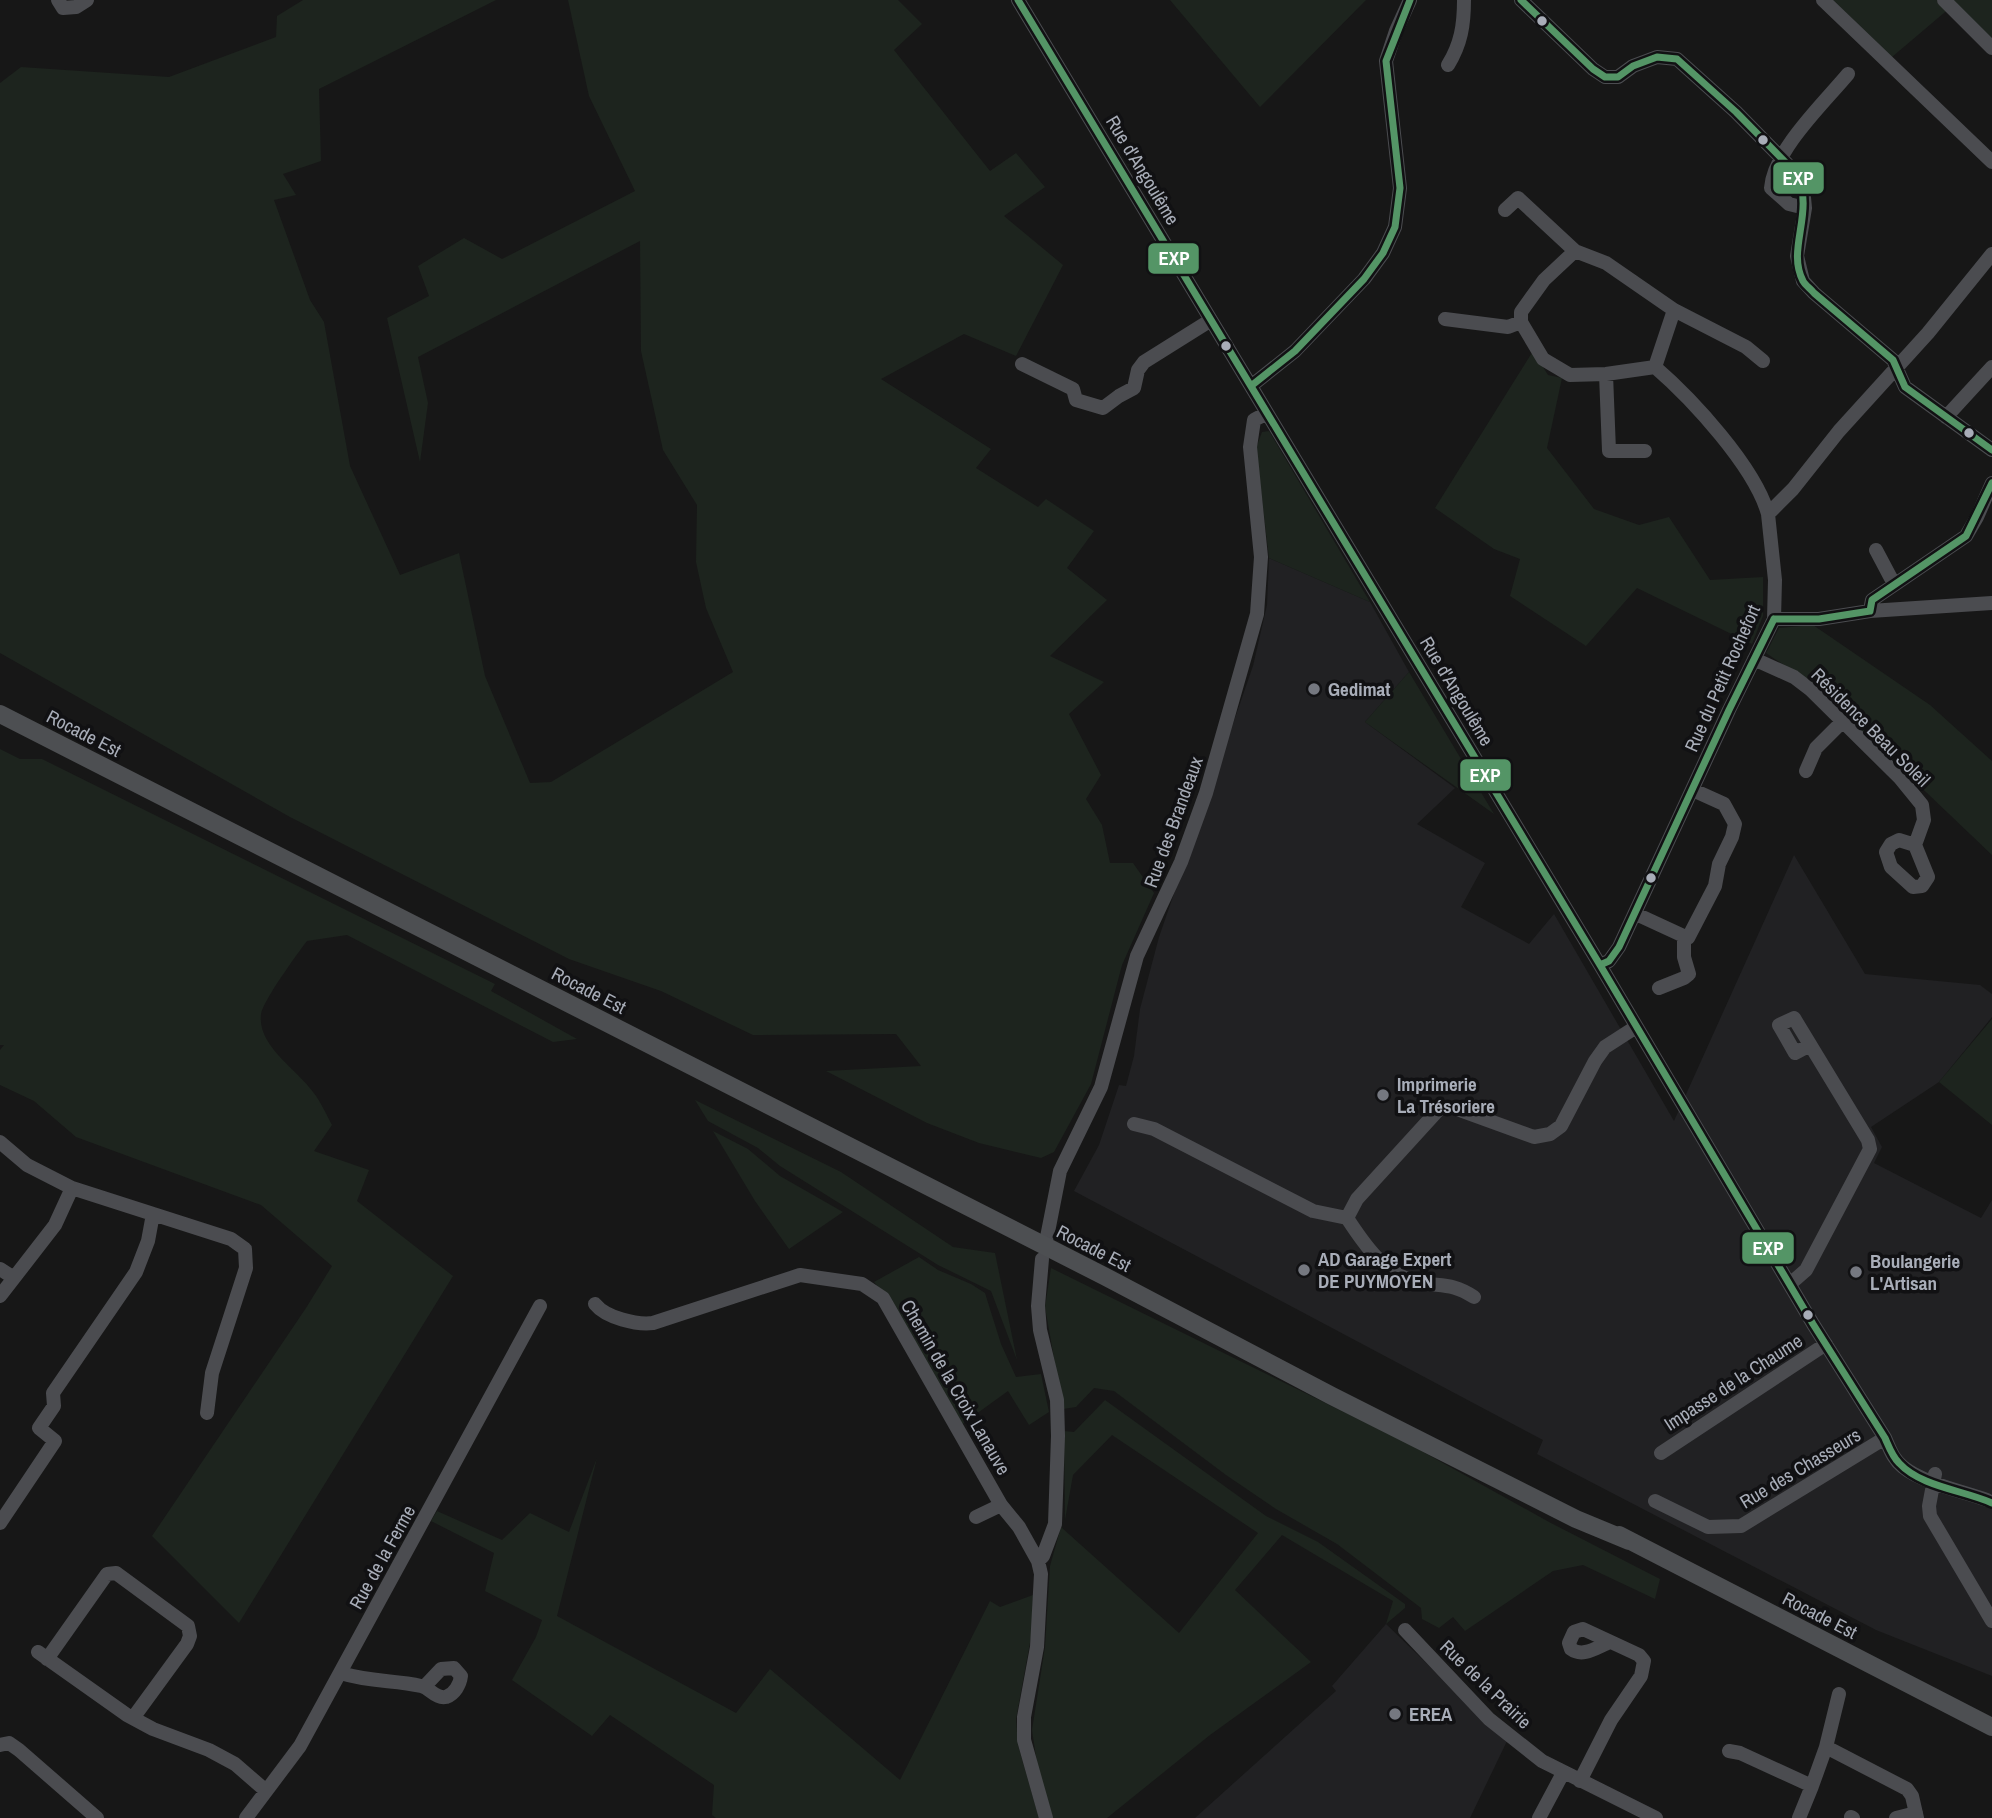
<svg xmlns="http://www.w3.org/2000/svg" width="1992" height="1818" font-family="'Archivo Narrow',sans-serif">
	<style>
		.built { fill: #212123 }
		.green { fill: #1d241e }
		.lines { fill: none; stroke-linecap: round; stroke-linejoin: round }
		.minor { stroke: #4b4c50; stroke-width: 14 }
		.major { stroke: #4d4f52; stroke-width: 18 }
		.bus-1-casing { stroke: #111113; stroke-width: 12 }
		.bus-1 { stroke: #549566; stroke-width: 7 }
		.bus-dot { fill: #a8adb8; stroke: #111113; stroke-width: 2.5 }
		.poi-dot { fill: #757880; stroke: #111113; stroke-width: 2.5 }
		.labels { text-anchor: middle; stroke-width: 7; stroke-linejoin: round; paint-order: stroke }
		.street-label { font-size: 19px; fill: #a8adb8; stroke: #111113 }
		.poi-label { font-size: 19px; font-weight: bold; fill: #a8adb8; stroke: #111113; text-anchor: start }
		.line-badge { stroke: #111113; stroke-width: 2.5 }
		.badge-label { font-size: 19px; text-anchor: middle; font-weight: bold; fill: #fff }
	</style>
	<rect width="100%" height="100%" fill="#171717"/>
	<!-- built -->
	<path class="built" d="M1269,558L1370,602L1409,672L1365,722L1455,788L1417,824L1485,863L1461,907L1529,944L1554,914L1674,1121L1794,855L1865,974L1980,985L1992,994V1017L1939,1082L1871,1127L1882,1147L1874,1163L1981,1218L1992,1200V1676L1876,1630L1537,1454L1543,1440L1074,1191L1099,1145L1119,1085L1126,1086L1134,1056L1140,1009L1159,937L1253,666L1267,605Z
		M1386,1624L1507,1741L1470,1818H1195L1336,1691L1332,1686Z"/>
	<!-- green -->
	<path class="green" d="M303,0H496L319,89L321,161L283,174L296,195L274,200L310,300L324,322L350,466L400,575L459,553L485,676L530,783L551,782L733,672L706,608L696,562L697,505L663,450L641,351L640,241L418,357L428,403L420,462L387,318L429,296L418,266L464,238L502,259L635,191L589,96L568,0H898L922,24L894,50L990,171L1016,153L1045,187L1004,216L1063,265L1016,356L964,334L881,379L991,449L976,468L1038,507L1046,499L1094,531L1067,568L1107,600L1050,656L1104,682L1069,714L1101,775L1086,799L1102,825L1110,863H1133L1154,893L1122,965L1091,1084L1054,1152L1041,1158L979,1143L927,1123L826,1071L921,1066L896,1034L753,1035L661,991L569,959L290,817L0,653V83L21,67L169,77L276,37L277,16Z
		M1170,0H1366L1260,107Z
		M1833,0H1992V41L1951,7L1892,57Z
		M1533,351L1548,375L1562,378L1547,448L1594,509L1639,525L1669,517L1710,580L1763,577V616L1752,644L1637,588L1586,646L1510,596L1520,559L1494,549L1435,508Z
		M1269,431L1370,602L1269,558L1256,448L1262,432Z
		M1813,625L1930,705L1992,761V855L1840,710L1809,682L1766,653L1779,628Z
		M1409,672L1494,814L1365,722Z
		M0,749L20,759H42L495,984L491,991L577,1039L553,1042L347,935L307,941C297,954 263,1001 261,1014C257,1046 297,1069 313,1092C321,1102 326,1114 332,1125L314,1151L369,1170L357,1201L453,1276L239,1623L152,1536L306,1308L332,1266L261,1205L76,1137L34,1101L0,1085V1050L4,1045H0Z
		M1992,1019V1125L1939,1082Z
		M695,1100L841,1172L953,1247L995,1253L1017,1360L991,1291L938,1265L780,1166L758,1148L708,1121Z
		M713,1131L748,1149L780,1176L843,1212L789,1249L755,1201Z
		M919,1257L938,1270L971,1284L985,1293L1001,1344L1016,1377L1041,1374L1049,1412L1029,1425L1008,1391L961,1425L889,1299L874,1282Z
		M1051,1268L1407,1443L1549,1522L1660,1579L1655,1599L1583,1565L1553,1571L1465,1631L1453,1617L1439,1628L1422,1619L1421,1608L1337,1544L1276,1509L1226,1475L1114,1391L1094,1388L1076,1407L1063,1409L1045,1307Z
		M1105,1400L1266,1516L1318,1542L1405,1604V1608L1386,1624L1393,1601L1282,1535L1235,1590L1311,1662L1210,1735L1107,1818H1053L1038,1770L1032,1730L1045,1647L1050,1566L1061,1527L1179,1633L1258,1533L1112,1435L1073,1475L1065,1520L1064,1431L1074,1432Z
		M597,1458L557,1616L736,1713L770,1669L900,1780L990,1601L1000,1607L1033,1595L1032,1632L1016,1719L1018,1745L1039,1818H716L712,1815L714,1785L610,1715L592,1736L512,1680L536,1637L542,1620L485,1591L494,1553L431,1521L437,1511L502,1540L530,1513L569,1532Z"/>
	<g class="lines">
		<!-- minor -->
		<path class="minor" d="M58,0L63,8L76,7L87,0
			M1018,0L1600,965L1813,1324L1885,1438C1890,1449 1893,1459 1903,1467C1923,1483 1962,1491 1987,1500
			M1521,0L1593,69L1605,77H1618L1633,66L1657,57L1677,59L1736,112L1797,174L1803,187L1805,208L1797,256L1803,281L1814,293L1893,360L1905,387L1992,450
			M1823,0L1992,162
			M1944,0L1992,48
			M1448,65C1461,44 1464,25 1464,0
			M1805,208L1789,204L1771,188C1774,150 1823,104 1848,74
			M1505,210L1518,198L1575,251L1606,263L1674,310L1746,347L1763,361
			M1575,251L1544,280L1521,312V322L1543,359L1570,375L1606,374L1655,367
			M1674,310L1655,367C1692,399 1755,467 1768,514
			M1445,319L1508,327L1521,322
			M1022,364L1073,389L1076,400L1103,408L1119,396L1134,388L1138,370L1144,362L1211,320
			M1606,374L1609,451H1645
			M1251,386L1295,351L1364,279L1383,253L1395,227L1400,188L1386,61L1396,31L1410,0
			M1946,417L1992,367
			M1876,550L1894,584
			M1870,611L1872,600L1966,536L1977,517L1992,483
			M1774,619H1819L1870,611L1992,603
			M1754,659L1794,677L1811,690L1900,778L1922,805L1924,820L1915,845L1928,877L1922,886L1913,887L1891,867L1886,852L1891,844L1899,840L1915,845
			M1806,771L1816,748L1842,722
			M1636,914L1688,938L1715,886L1719,864L1732,837L1735,824L1724,804L1693,790
			M1600,965L1609,961L1619,947L1729,710L1774,619L1775,580L1768,514L1793,489L1839,431L1928,333L1992,254
			M1659,988L1684,978L1689,974L1684,957V937
			M1134,1124L1154,1129L1313,1211L1347,1218C1364,1244 1384,1274 1417,1282C1441,1287 1451,1282 1474,1297
			M0,1142L27,1165L72,1188
			M153,1214L231,1239L245,1249L246,1268L212,1373L207,1413
			M1347,1218L1357,1199L1440,1108H1454L1534,1137L1550,1134L1561,1126L1595,1061L1605,1047L1636,1027
			M1047,1237L1060,1171L1101,1087L1137,956L1181,862L1206,793L1257,614L1261,557L1250,447L1254,420L1267,413
			M0,1269L14,1278
			M1790,1284L1806,1270L1870,1149L1868,1140L1794,1018L1779,1025L1795,1053L1810,1045
			M0,1296L55,1225L72,1188L153,1214L148,1241L136,1272L53,1393L54,1406L39,1428L55,1441L0,1523
			M595,1304C606,1318 637,1325 653,1323L800,1275L862,1284L883,1298L1001,1505L1019,1527L1038,1561L1041,1574L1037,1647L1024,1717V1740L1046,1818
			M1661,1453L1826,1344
			M1935,1474L1929,1506L1930,1516L1992,1621
			M1655,1501L1708,1527L1741,1526L1885,1438
			M976,1517L1001,1505
			M1038,1561L1043,1556L1055,1524L1058,1436L1057,1400L1040,1330L1038,1306L1042,1259
			M1405,1630L1489,1719L1542,1761L1656,1818
			M38,1652L127,1715L153,1729L209,1750L235,1764L265,1790
			M47,1659L107,1574L116,1573L188,1626L190,1636L187,1644L133,1718
			M341,1673C369,1682 395,1680 421,1686C430,1688 436,1699 446,1697C455,1694 460,1684 461,1676L454,1668L441,1669L424,1687
			M0,1745L9,1743L19,1750L97,1818
			M1826,1747L1907,1789L1912,1796L1917,1818
			M1729,1751L1740,1753L1812,1786L1826,1747L1839,1694
			M1580,1781L1611,1720L1641,1676L1644,1661L1639,1655L1583,1629L1574,1632L1569,1643L1571,1649C1583,1658 1597,1647 1610,1642
			M1851,1817L1853,1818
			M246,1818L300,1746L540,1306
			M1539,1818L1563,1773
			M1799,1818L1812,1786
			M1896,1818L1916,1813"/>
		<!-- major -->
		<path class="major" d="M0,714L1104,1276L1332,1396L1576,1519L1629,1541
			M1619,1535L1992,1727"/>
		<defs>
			<path id="bus-1" d="M1018,0L1600,965L1813,1324L1885,1438C1889,1447 1892,1456 1899,1463C1921,1487 1963,1490 1992,1503
				M1521,0L1593,69L1605,77H1618L1633,66L1657,57L1677,59L1736,112L1797,174C1815,213 1786,249 1803,281C1805,285 1811,289 1814,293L1893,360L1905,387L1992,450
				M1251,386L1295,351L1364,279L1383,253L1395,227L1400,188L1386,61L1410,0
				M1870,611L1872,600L1966,536L1992,483
				M1774,619H1819L1870,611
				M1600,965L1609,961L1619,947L1729,710L1774,619"/>
		</defs>
		<!-- bus-1 casing -->
		<use href="#bus-1" class="bus-1-casing"/>
		<!-- bus-1 -->
		<use href="#bus-1" class="bus-1"/>
	</g>
	<!-- markers -->
	<g class="bus-dot">
		<circle cx="1542" cy="21" r="6"/>
		<circle cx="1763" cy="140" r="6"/>
		<circle cx="1226" cy="346" r="6"/>
		<circle cx="1969" cy="433" r="6"/>
		<circle cx="1651" cy="878" r="6"/>
		<circle cx="1808" cy="1315" r="6"/>
	</g>
	<g class="poi-dot">
		<circle cx="1314" cy="689" r="7"/>
		<circle cx="1383" cy="1095" r="7"/>
		<circle cx="1304" cy="1270" r="7"/>
		<circle cx="1856" cy="1272" r="7"/>
		<circle cx="1395" cy="1714" r="7"/>
	</g>
	<g class="labels">
		<!-- street labels -->
		<g class="street-label">
			<text transform="translate(1143 170) rotate(59)" y="7">Rue d'Angoulême</text>
			<text transform="translate(1722 678) rotate(-66)" y="7">Rue du Petit Rochefort</text>
			<text transform="translate(1457 691) rotate(59)" y="7">Rue d'Angoulême</text>
			<text transform="translate(1871 727) rotate(45)" y="7">Résidence Beau Soleil</text>
			<text transform="translate(84 733) rotate(27)" y="7">Rocade Est</text>
			<text transform="translate(1173 822) rotate(-70)" y="7">Rue des Brandeaux</text>
			<text transform="translate(589 990) rotate(27)" y="7">Rocade Est</text>
			<text transform="translate(1094 1248) rotate(27)" y="7">Rocade Est</text>
			<text transform="translate(1733 1382) rotate(-33)" y="7">Impasse de la Chaume</text>
			<text transform="translate(956 1387) rotate(60)" y="7">Chemin de la Croix Lanauve</text>
			<text transform="translate(1800 1468) rotate(-31)" y="7">Rue des Chasseurs</text>
			<text transform="translate(382 1557) rotate(-61)" y="7">Rue de la Ferme</text>
			<text transform="translate(1820 1615) rotate(27)" y="7">Rocade Est</text>
			<text transform="translate(1486 1684) rotate(44)" y="7">Rue de la Prairie</text>
		</g>
		<!-- poi labels -->
		<g class="poi-label">
			<text x="1328" y="696">Gedimat</text>
			<text x="1397" y="1091">Imprimerie<tspan x="1397" dy="22">La Trésoriere</tspan></text>
			<text x="1318" y="1266">AD Garage Expert<tspan x="1318" dy="22">DE PUYMOYEN</tspan></text>
			<text x="1870" y="1268">Boulangerie<tspan x="1870" dy="22">L'Artisan</tspan></text>
			<text x="1409" y="1721">EREA</text>
		</g>
	</g>
	<g class="line-badge">
		<rect x="1772" y="161" width="53" height="34" rx="7" fill="#549566"/>
		<rect x="1147" y="242" width="53" height="33" rx="7" fill="#549566"/>
		<rect x="1459" y="758" width="53" height="34" rx="7" fill="#549566"/>
		<rect x="1741" y="1231" width="54" height="34" rx="7" fill="#549566"/>
	</g>
	<g class="badge-label">
		<text x="1798" y="185">EXP</text>
		<text x="1174" y="265">EXP</text>
		<text x="1485" y="782">EXP</text>
		<text x="1768" y="1255">EXP</text>
	</g>
</svg>
